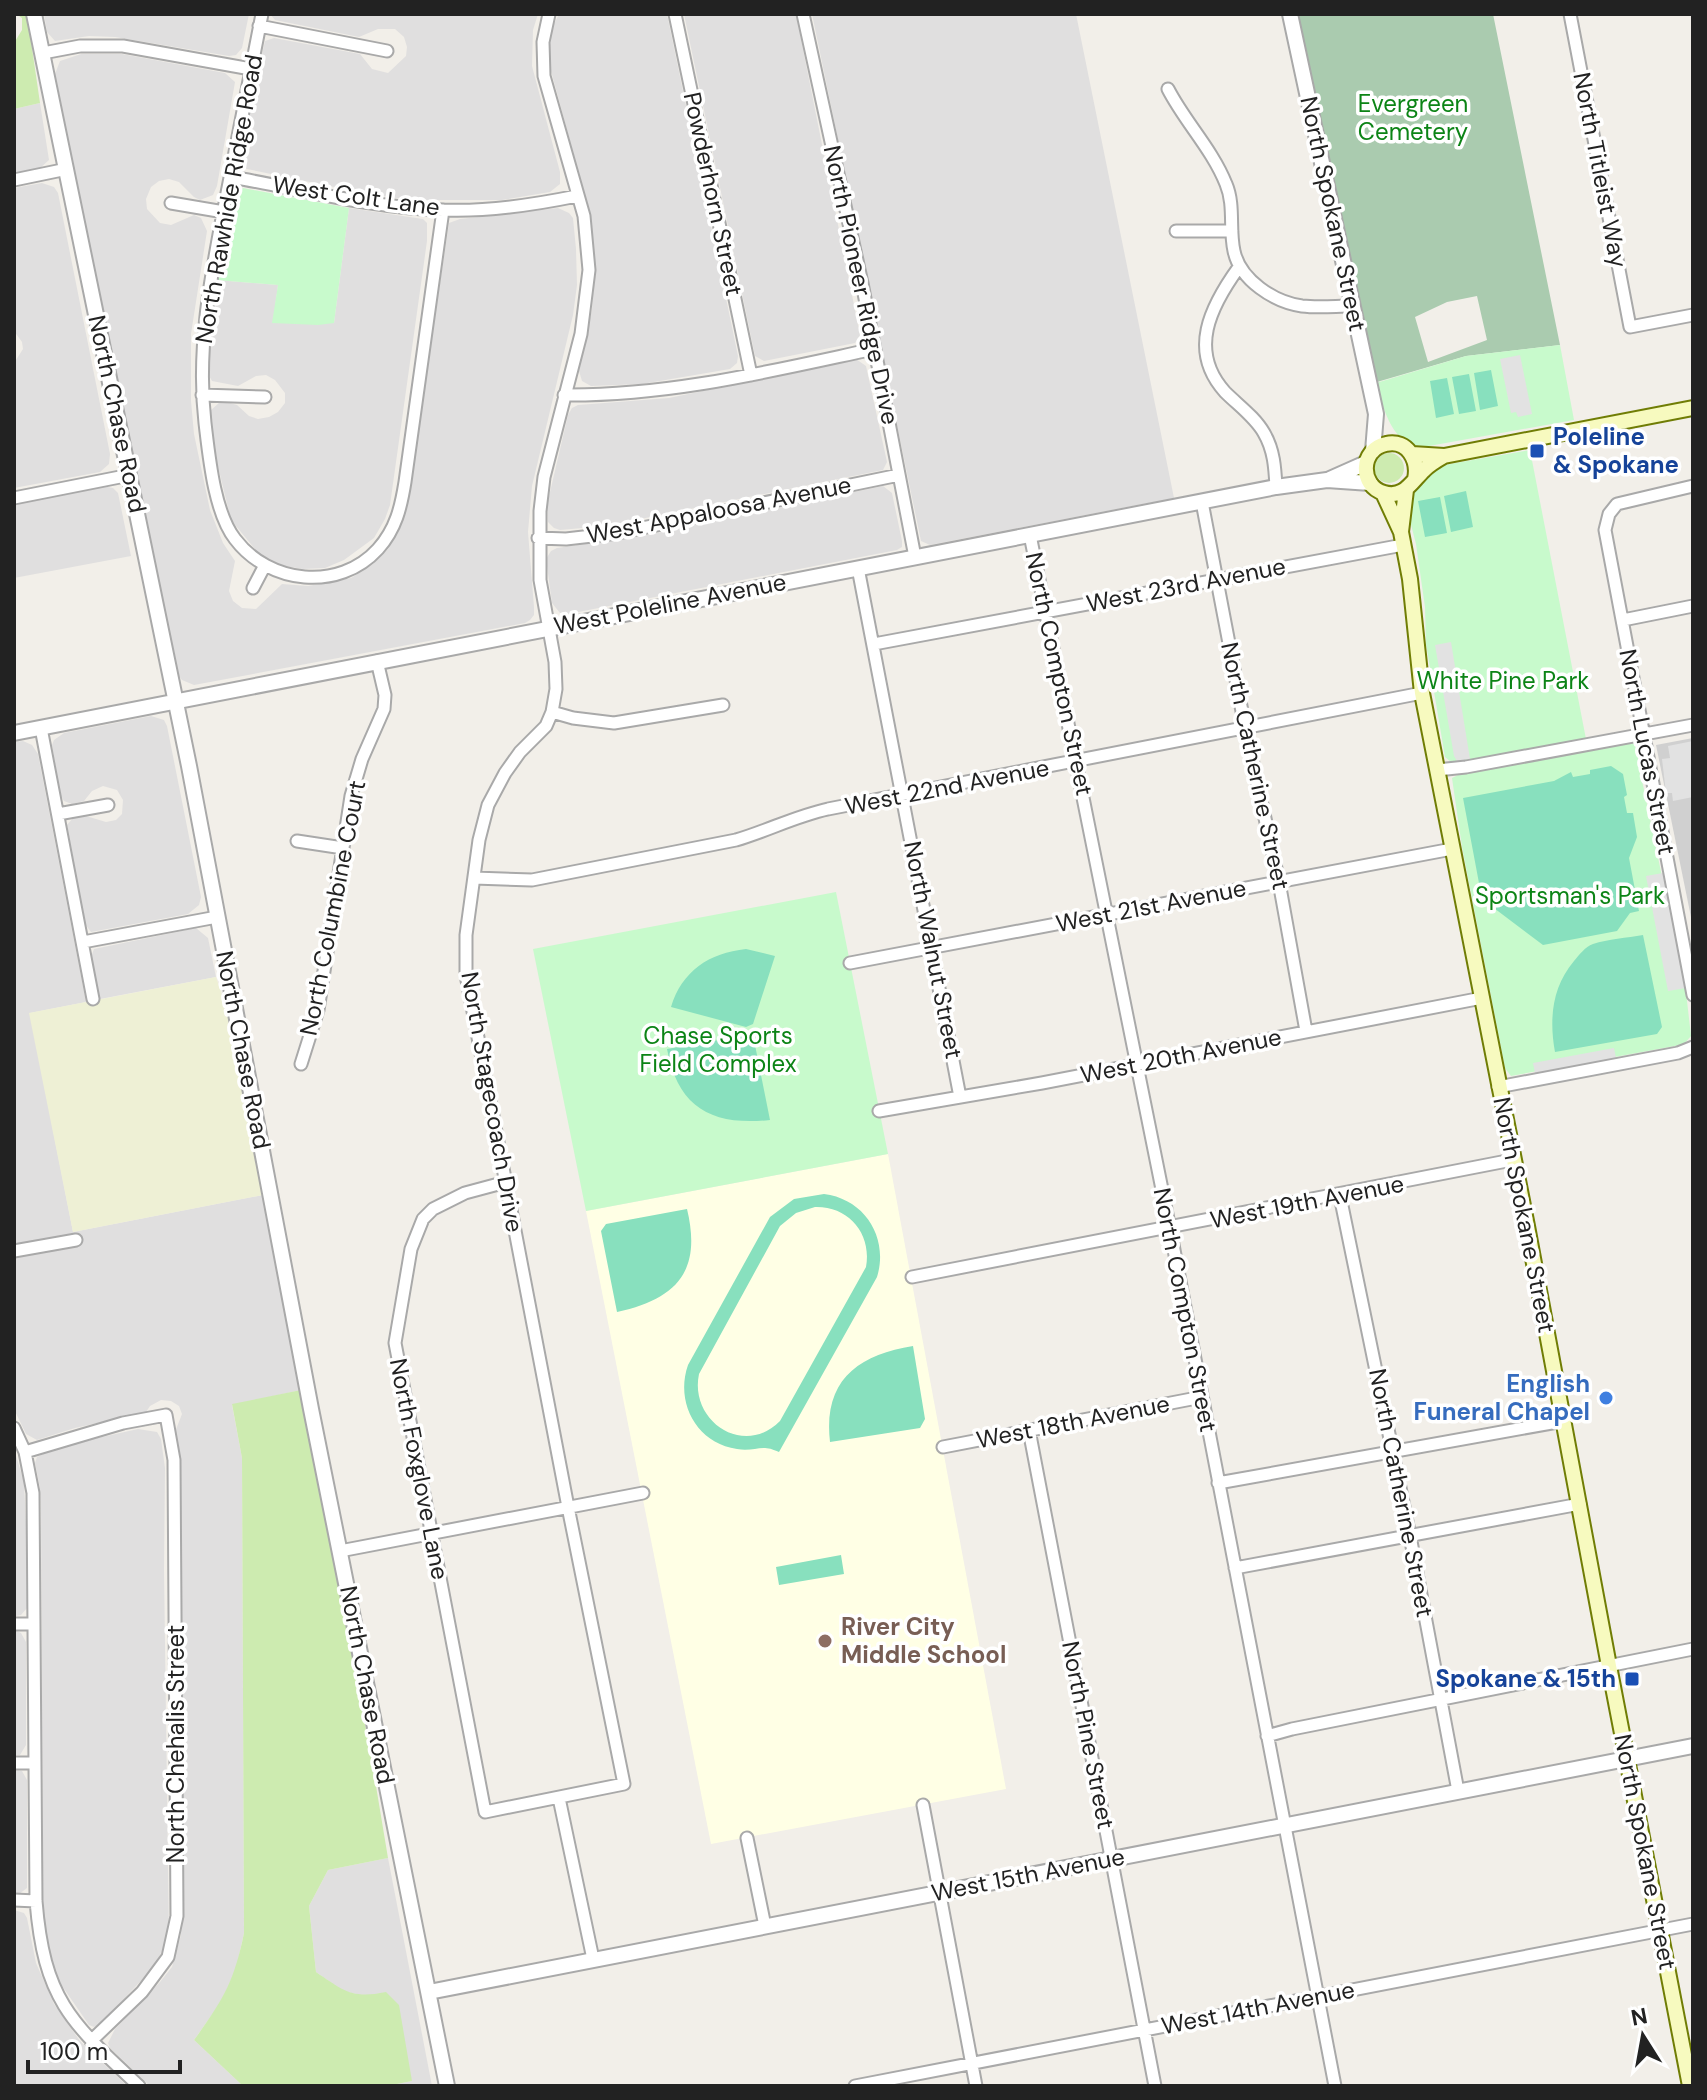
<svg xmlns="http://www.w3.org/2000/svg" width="1707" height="2100" font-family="'DM Sans',sans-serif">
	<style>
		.residential { fill: #e0dfdf }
		.education { fill: #ffffe5 }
		.religious { fill: #d0d0d0 }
		.farmland { fill: #eef0d5 }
		.grass { fill: #cdebb0 }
		.cemetery { fill: #aacbaf; fill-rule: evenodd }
		.park { fill: #c8facc }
		.pitch { fill: #88e0be; fill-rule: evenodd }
		.parking { fill: #e2e2e2 }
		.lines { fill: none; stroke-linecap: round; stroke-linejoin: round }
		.minor-casing { stroke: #a9a9a9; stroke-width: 15 }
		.tertiary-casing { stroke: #a9a9a9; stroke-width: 18 }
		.secondary-casing { stroke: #707d05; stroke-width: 18 }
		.minor { stroke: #fff; stroke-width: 11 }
		.tertiary { stroke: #fff; stroke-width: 14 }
		.secondary { stroke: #f7fabf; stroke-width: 14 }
		.transit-dot { fill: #1a4fb4; stroke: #fff; stroke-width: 3 }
		.shop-dot { fill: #3f7fe0; stroke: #fff; stroke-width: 3 }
		.education-dot { fill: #8d6e63; stroke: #fff; stroke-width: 3 }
		.labels { text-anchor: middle; stroke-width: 7; stroke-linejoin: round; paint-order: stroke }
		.park-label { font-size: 24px; fill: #0c8416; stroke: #fff }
		.street-label { font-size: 24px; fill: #222; stroke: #fff }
		.transit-label { font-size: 24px; font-weight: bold; fill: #164399; stroke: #fff; text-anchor: start }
		.shop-label { font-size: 24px; font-weight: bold; fill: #366cbe; stroke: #fff; text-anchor: end }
		.education-label { font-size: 24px; font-weight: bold; fill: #785e54; stroke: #fff; text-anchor: start }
	</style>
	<rect width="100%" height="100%" fill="#f2efe9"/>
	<!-- residential -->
	<path class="residential" d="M44,14H249L242,48L236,55L229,56L115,37L89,36L55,41L47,32Z
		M270,14H538L533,30L532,66L560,172V184L550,192L502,200H412L373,195L247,169L242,165L240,149L265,41L274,38L360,54L372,69L388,73L406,56L407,47L404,37L395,29H378L359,37L275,20Z
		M559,14H667L738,356L737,363L730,369L642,384L591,386L582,381L579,371L592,309L595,264L590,215L551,71L549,50L552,28Z
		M684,14H796L860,335L855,343L764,361L755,356Z
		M812,14H1076L1174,498L930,545L921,541Z
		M81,54H122L225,73L235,82L217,186L213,195L200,200L194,197L179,182L169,179L159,181L151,187L146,199L147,209L160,223L171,225L194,215L201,218L207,231L191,334V401L194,434L210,510L223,543L235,561L229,591L233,601L242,608L256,609L282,584L308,586L351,578L373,564L388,549L396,533L407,503L449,223L460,219L558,208L569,213L573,218L576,249L577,285L573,315L532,486L528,532L534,607V615L530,620L525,623L194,685L182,680L178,675L55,74L60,61Z
		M40,103L49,160L39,169L14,174V109Z
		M42,183L54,187L58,193L110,454L109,464L100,472L14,488V363L23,349L22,342L14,331V188Z
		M349,208L423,219L427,223V241L390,505L385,519L374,538L344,560L325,568L303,569L279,565L259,554L231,520L214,450L210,411L220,402L230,403L237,405L249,416L258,419L269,417L278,412L285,403V393L275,380L266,375L256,376L238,386L212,381L207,372L209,327L216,280L278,285L273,323H334Z
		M856,359L866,366L887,462L883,470L606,526L560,530L554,528L548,522L547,505L568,415L572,408L578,405L669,398Z
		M102,486L113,488L118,493L131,556L14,578V502Z
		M883,486L892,493L902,541V547L897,550L568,614L560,613L552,603L546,559L551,551L557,548L647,535Z
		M151,716L164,720L167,726L201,897L199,905L188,914L91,932L85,924L67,825L73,818L86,816L106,822L116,820L122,814L123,800L117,790L103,786L92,791L84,801L72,804L64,801L60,794L52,745L54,740L64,733Z
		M23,741L32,745L38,754L86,1002L30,1013L73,1232L263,1195L301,1390L232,1405L242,1458L244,1933L236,1969L221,2002L194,2040L243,2086H150L110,2048L108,2043L115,2029L160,1982L172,1967L181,1935V1500L175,1432L182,1414L179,1406L171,1401L161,1400L150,1406L146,1412L75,1428L37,1440L26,1434L14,1409V742Z
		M196,928L208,938L216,977L100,999L91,957L94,949Z
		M138,1429L157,1432L161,1439L165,1468L164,1570L169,1938L153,1968L101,2023L94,2027L89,2025L60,1983L51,1962L43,1913L41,1510L40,1488L35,1463L37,1457L57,1447Z
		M14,1449L24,1482L26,1524L27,1608L21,1615L16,1616Z
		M14,1630L21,1633L26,1642V1745L20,1755H14Z
		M14,1770L22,1771L27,1780V1888L19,1894H14Z
		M388,1858L432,2086H387L412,2081L365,1996L343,1991L316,1972L309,1906L328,1870Z
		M14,1910L24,1913L27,1918L36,1963L54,2004L80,2041L127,2086H14Z"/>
	<!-- education -->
	<path class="education" d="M888,1154L1006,1789L711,1844L586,1211Z"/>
	<!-- religious -->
	<path class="religious" d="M1693,738V927L1656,745Z"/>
	<!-- farmland -->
	<path class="farmland" d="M216,977L225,1004L263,1195L73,1232L29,1013Z"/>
	<!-- grass -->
	<path class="grass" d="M16,14H27L40,103L14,109V43L22,30V18Z
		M1374 468a15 15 0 1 1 30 0a15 15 0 1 1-30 0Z
		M301,1390L370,1750L388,1858L328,1870L309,1906L316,1972C344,1991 352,1999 386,1992L399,2005L412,2081L387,2086H243L194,2040C223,2000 234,1982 244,1933L242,1458L232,1404Z"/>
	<!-- cemetery -->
	<path class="cemetery" d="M1290,14H1493L1560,345L1466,356L1370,384ZM1477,296L1487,340L1428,362L1415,317L1447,302Z"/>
	<!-- park -->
	<path class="park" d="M243,188L349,208L334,323L318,325L272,323L278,285L216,280L232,199L234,194Z
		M1560,345L1574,420L1418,448C1389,438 1384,408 1376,383L1466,356Z
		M1530,450L1586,739L1473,760L1451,762L1445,757L1426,644L1425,607L1416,544L1409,517L1411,490L1438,466Z
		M1633,743L1639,746L1638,761L1686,992L1691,1036L1684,1044L1675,1046L1511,1076L1505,1068L1462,847L1452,778L1460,774Z
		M836,892L888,1154L586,1211L533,949Z"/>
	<!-- pitch -->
	<path class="pitch" d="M1491,370L1498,406L1480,410L1474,373Z
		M1469,374L1476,411L1459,414L1452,377Z
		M1447,378L1454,414L1436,418L1430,381Z
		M1466,491L1473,527L1451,532L1444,496Z
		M1440,497L1447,533L1425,537L1418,501Z
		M1611,766L1623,774L1627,795L1624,797L1627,813H1633L1637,837L1629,858L1639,911L1630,913L1617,931L1543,945L1482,899L1463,798L1554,781L1571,772L1573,777L1590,774V770Z
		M1643,935L1662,1027L1657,1034L1555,1052C1549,1019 1552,987 1574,961C1579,955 1585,947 1593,944C1608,939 1627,938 1643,935Z
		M746,949L775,956L753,1024L746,1027L671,1007C682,971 709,953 746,949Z
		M748,1035L754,1040L770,1120C712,1126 678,1108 667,1049Z
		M824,1194C865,1199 889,1238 877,1277L779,1452C761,1443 756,1452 737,1449C696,1443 675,1402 688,1365L770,1217L794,1199ZM815,1207C849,1206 872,1234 866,1267L780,1421C744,1458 689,1421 699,1374L780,1226L796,1213Z
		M687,1209C702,1271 677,1299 617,1312L601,1231L606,1224Z
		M913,1346L925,1419L920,1428L830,1442C823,1381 857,1355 913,1346Z
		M841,1555L844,1574L779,1585L776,1567Z"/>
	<!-- parking -->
	<path class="parking" d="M1520,355L1532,414L1518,417L1516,412L1511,413L1500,359Z
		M1451,642L1470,759L1457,761L1454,756L1435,645Z
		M1693,741V797L1673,801L1672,793H1666L1662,759L1670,758L1668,746Z
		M1663,873L1686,988L1668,991L1646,876Z
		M1614,1048L1616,1058L1535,1073L1533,1063Z"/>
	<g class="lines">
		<defs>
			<path id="minor" d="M262,14C250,74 239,134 227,193C212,270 196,345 205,423C209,456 214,512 235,539C269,584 339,592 378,549C396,529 401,507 405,482L443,210
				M675,14L751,375
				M803,14L862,283L915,557
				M1570,14L1630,327L1693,315
				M259,26L387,51
				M43,53L80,46H123L251,69
				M1168,89C1185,122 1212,149 1226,184C1235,205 1229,229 1234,251C1240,280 1274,302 1302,306C1319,308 1336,306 1352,306
				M231,177C300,189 372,208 443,210C488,212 533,205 577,196
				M14,180L67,169
				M171,203L224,212
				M1176,231H1232
				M1239,267C1210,307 1188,351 1225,392C1238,405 1255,417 1264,433C1274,450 1275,468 1276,487
				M202,395L265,397
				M564,395C670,396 771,371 874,349
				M1693,486L1617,504L1609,514L1605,530L1693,995
				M14,498L130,475
				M1202,502L1245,727L1279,882L1306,1031
				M1030,535L1170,1229L1335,2086
				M538,538L566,539L618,533L899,475
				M858,568L960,1097
				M253,588L264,567
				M1623,620L1693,606
				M874,644L1403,545
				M552,712L573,718L614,723L723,705
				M41,728L93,999
				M1437,770L1466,767L1693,725
				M58,814L108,805
				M297,841L343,848
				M474,878L532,880L736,840C767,831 796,816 828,809L1422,693
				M83,942L217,917
				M850,963L1452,849
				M301,1064L318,1010L351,796L362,759L384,709L385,695L377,661
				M1498,1087L1678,1053L1693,1047
				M879,1111L1042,1083L1482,998
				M506,1182L465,1193L433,1209L423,1219L411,1249L395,1343L485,1812L624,1784L568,1507L466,975V935L479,840L488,805L505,773L520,752L546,726L552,712L556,689L555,662L540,580V511L544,477L581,334L589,270L584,216L544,76L543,42L549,14
				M1340,1196L1410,1536L1458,1791
				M14,1251L76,1240
				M912,1277L1512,1160
				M14,1428L25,1452L33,1493L36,1901C44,1999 70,2022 139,2086
				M1029,1430L1155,2086
				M943,1447L1202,1397
				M25,1452L123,1423L166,1415L174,1460L177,1916L168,1957L142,1992L91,2041
				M1218,1483L1563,1421
				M340,1551L643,1493
				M1235,1568L1580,1504
				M14,1624H34
				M1267,1736L1292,1729L1693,1649
				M14,1763H35
				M559,1798L593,1959
				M923,1805L976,2086
				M747,1838L765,1926
				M14,1900L36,1901
				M855,2086L1693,1924"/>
			<path id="tertiary" d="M34,14L189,766L311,1409L447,2086
				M1290,14L1376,414L1373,451
				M1330,479L1366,463
				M14,733L1276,487L1327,480L1370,483
				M429,1992L1693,1746"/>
			<path id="secondary" d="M1412,454L1444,456L1693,408
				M1415,479C1419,461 1408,439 1386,444C1360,449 1359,486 1384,493C1404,499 1412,481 1424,470C1430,464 1437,460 1444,456
				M1383,493L1401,532L1410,579L1422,693L1527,1226L1609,1666L1690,2086
				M1401,532L1406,490"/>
		</defs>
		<!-- minor casing -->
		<use href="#minor" class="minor-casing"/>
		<!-- tertiary casing -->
		<use href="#tertiary" class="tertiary-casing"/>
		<!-- secondary casing -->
		<use href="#secondary" class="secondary-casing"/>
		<!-- minor -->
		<use href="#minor" class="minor"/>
		<!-- tertiary -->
		<use href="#tertiary" class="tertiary"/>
		<!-- secondary -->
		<use href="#secondary" class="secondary"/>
	</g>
	<!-- markers -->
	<g class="transit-dot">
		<rect x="1529" y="443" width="16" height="16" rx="4"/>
		<rect x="1624" y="1671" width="16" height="16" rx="4"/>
	</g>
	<circle class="shop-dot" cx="1606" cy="1398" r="8"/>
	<circle class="education-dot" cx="825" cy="1641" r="8"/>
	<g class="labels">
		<!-- park labels -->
		<g class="park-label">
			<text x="1413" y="112">Evergreen<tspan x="1413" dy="28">Cemetery</tspan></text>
			<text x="1503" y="689">White Pine Park</text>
			<text x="1570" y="904">Sportsman's Park</text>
			<text x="718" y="1044">Chase Sports<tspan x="718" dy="28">Field Complex</tspan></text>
		</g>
		<!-- street labels -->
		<g class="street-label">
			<text transform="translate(1600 170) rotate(79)" y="8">North Titleist Way</text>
			<text transform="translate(713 194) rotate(78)" y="8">Powderhorn Street</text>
			<text transform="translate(356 196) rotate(8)" y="8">West Colt Lane</text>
			<text transform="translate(229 199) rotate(-80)" y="8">North Rawhide Ridge Road</text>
			<text transform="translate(1333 214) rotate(78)" y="8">North Spokane Street</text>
			<text transform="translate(861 285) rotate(78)" y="8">North Pioneer Ridge Drive</text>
			<text transform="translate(117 414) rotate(78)" y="8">North Chase Road</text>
			<text transform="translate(719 510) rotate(-11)" y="8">West Appaloosa Avenue</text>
			<text transform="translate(1186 585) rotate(-11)" y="8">West 23rd Avenue</text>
			<text transform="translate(670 604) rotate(-11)" y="8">West Poleline Avenue</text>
			<text transform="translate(1059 674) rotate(78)" y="8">North Compton Street</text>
			<text transform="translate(1647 752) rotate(79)" y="8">North Lucas Street</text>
			<text transform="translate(1255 766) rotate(78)" y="8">North Catherine Street</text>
			<text transform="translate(947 787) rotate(-11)" y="8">West 22nd Avenue</text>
			<text transform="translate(1151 906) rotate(-11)" y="8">West 21st Avenue</text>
			<text transform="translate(333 908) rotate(-79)" y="8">North Columbine Court</text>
			<text transform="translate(933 950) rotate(79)" y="8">North Walnut Street</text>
			<text transform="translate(243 1050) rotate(79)" y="8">North Chase Road</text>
			<text transform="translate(1181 1056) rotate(-11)" y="8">West 20th Avenue</text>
			<text transform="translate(492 1102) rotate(80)" y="8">North Stagecoach Drive</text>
			<text transform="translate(1307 1202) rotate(-11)" y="8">West 19th Avenue</text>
			<text transform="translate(1524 1215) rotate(79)" y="8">North Spokane Street</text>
			<text transform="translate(1185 1310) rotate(79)" y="8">North Compton Street</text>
			<text transform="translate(1073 1422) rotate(-11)" y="8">West 18th Avenue</text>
			<text transform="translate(419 1469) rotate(79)" y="8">North Foxglove Lane</text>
			<text transform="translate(1401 1493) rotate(79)" y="8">North Catherine Street</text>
			<text transform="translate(367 1685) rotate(79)" y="8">North Chase Road</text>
			<text transform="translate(1088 1735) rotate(79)" y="8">North Pine Street</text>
			<text transform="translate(176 1744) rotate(-90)" y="8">North Chehalis Street</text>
			<text transform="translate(1645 1852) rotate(79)" y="8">North Spokane Street</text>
			<text transform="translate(1028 1875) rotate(-11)" y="8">West 15th Avenue</text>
			<text transform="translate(1258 2008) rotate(-11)" y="8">West 14th Avenue</text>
		</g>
		<!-- transit labels -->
		<g class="transit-label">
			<text x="1553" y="445">Poleline<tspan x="1553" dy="28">&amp; Spokane</tspan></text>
			<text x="1616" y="1687" text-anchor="end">Spokane &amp; 15th</text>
		</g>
		<!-- shop labels -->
		<g class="shop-label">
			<text x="1590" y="1392">English<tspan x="1590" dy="28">Funeral Chapel</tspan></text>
		</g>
		<!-- education labels -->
		<g class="education-label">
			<text x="841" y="1635">River City<tspan x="841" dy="28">Middle School</tspan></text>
		</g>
	</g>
	<!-- border -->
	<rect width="1707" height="2100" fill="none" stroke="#222222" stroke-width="32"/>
	<!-- north arrow -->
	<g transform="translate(1643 2036) rotate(349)" stroke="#ffffff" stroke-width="6" paint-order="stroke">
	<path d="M0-6L14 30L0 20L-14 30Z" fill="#222222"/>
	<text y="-12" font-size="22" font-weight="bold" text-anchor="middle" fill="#222222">N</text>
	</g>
	<!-- scale -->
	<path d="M28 2060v12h152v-12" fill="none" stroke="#222222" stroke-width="4"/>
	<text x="40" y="2060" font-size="24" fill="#222222" stroke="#ffffff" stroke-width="6" paint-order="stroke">100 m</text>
</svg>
